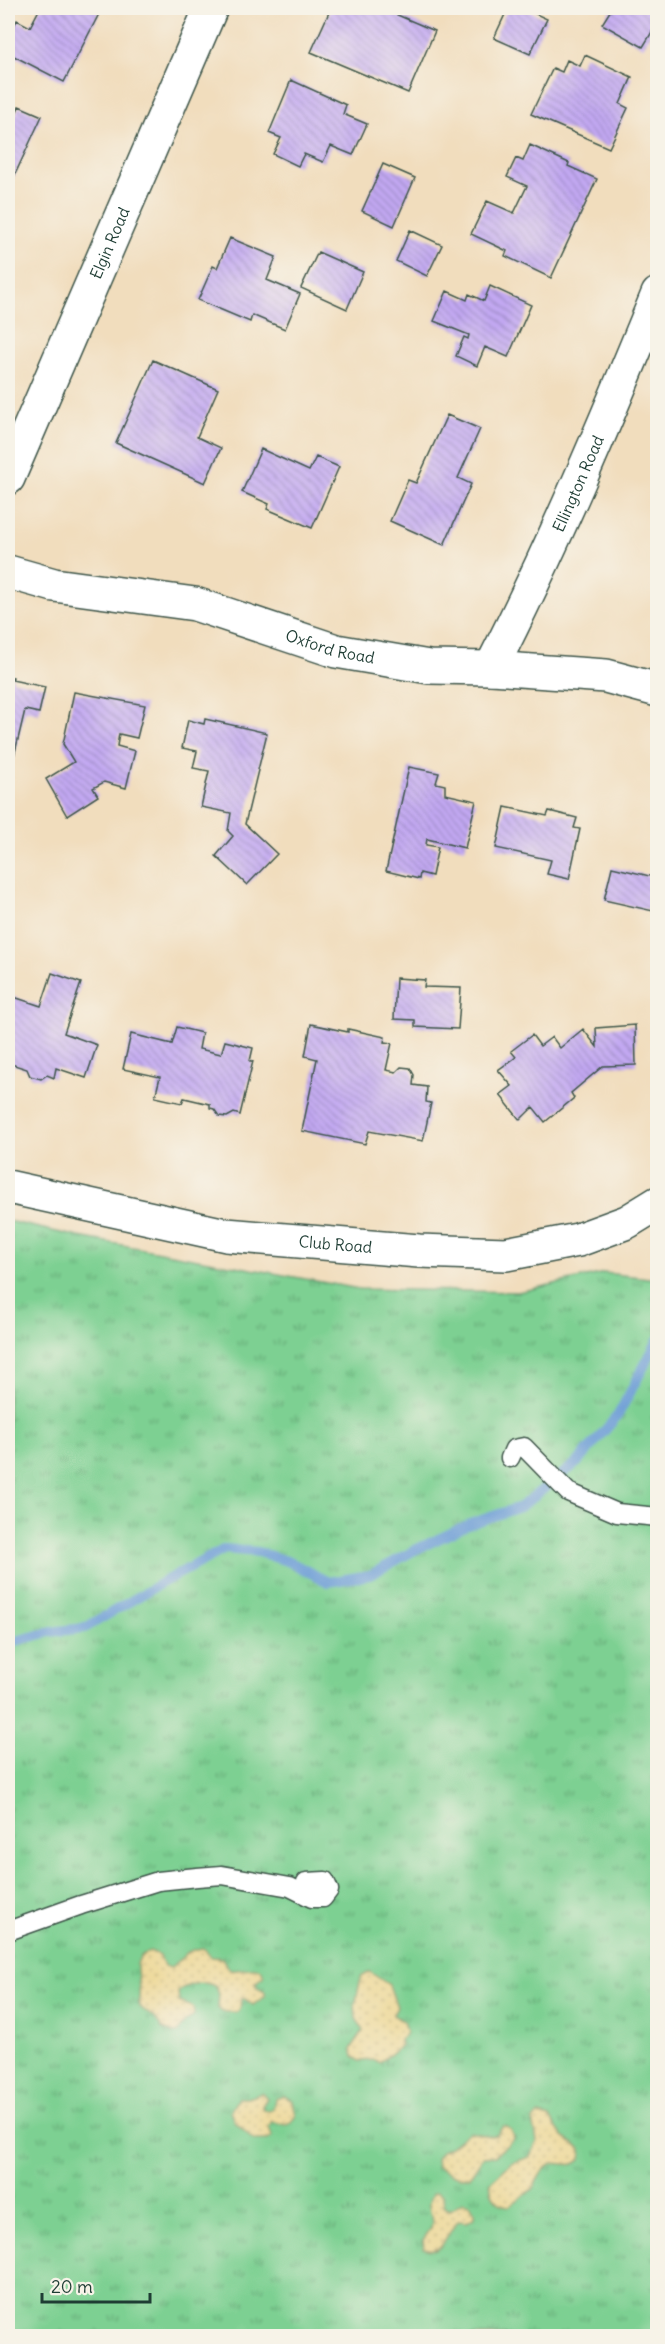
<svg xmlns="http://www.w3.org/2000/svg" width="665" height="2344" font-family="Delius,sans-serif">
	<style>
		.grass { fill: url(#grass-tufts); stroke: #4e8663; stroke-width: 1.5 }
		.sand { fill: url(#sand-dots); stroke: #868c69; stroke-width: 1.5 }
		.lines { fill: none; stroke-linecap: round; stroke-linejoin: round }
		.stream { stroke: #6c9dd6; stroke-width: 10 }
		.building { fill: url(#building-back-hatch) }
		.service-casing { stroke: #3e5549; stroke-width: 21 }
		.minor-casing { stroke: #3e5549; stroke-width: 36 }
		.service { stroke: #fff; stroke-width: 18 }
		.minor { stroke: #fff; stroke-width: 33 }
		.labels { text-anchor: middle; stroke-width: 4.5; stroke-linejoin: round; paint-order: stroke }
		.street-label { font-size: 16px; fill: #1f3d34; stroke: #f7f3e8 }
	</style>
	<defs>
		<pattern id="grass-tufts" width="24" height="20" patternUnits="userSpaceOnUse" patternTransform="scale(1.5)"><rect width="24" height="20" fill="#7dd092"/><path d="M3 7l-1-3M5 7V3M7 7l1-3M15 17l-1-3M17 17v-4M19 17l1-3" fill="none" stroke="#66aa78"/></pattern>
		<pattern id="sand-dots" width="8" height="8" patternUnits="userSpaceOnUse" patternTransform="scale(1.5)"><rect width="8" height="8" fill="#eeda9e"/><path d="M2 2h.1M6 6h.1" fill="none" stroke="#ccbc89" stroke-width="1.8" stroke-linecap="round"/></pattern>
		<pattern id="building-back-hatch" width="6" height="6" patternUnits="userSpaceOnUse" patternTransform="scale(1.5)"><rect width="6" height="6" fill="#c2a8f2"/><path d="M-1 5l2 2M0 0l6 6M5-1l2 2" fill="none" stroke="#9d8ac5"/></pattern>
	</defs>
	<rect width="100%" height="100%" fill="#f7f3e8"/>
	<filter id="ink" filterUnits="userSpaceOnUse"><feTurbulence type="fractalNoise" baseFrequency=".0167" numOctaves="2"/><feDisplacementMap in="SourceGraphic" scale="12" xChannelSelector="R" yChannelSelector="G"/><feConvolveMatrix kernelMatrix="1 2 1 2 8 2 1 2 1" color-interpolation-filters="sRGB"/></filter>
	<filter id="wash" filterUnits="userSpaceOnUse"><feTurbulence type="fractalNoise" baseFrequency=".008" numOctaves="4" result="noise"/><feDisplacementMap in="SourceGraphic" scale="24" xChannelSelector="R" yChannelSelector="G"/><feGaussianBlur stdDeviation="1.35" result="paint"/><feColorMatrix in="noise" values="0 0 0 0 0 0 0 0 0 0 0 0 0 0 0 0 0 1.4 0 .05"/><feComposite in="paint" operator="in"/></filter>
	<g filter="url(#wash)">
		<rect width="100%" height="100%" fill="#f1ddbd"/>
		<!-- grass -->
		<path class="grass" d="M8,1221L79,1237L359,1289L518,1292L604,1273L657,1279V2336H8Z"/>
		<!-- sand -->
		<path class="sand" d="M201,1948L205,1949L211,1957L222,1958C225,1962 227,1969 231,1970C235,1972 248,1965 261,1969L264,1976L256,1982L257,1988L265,1992V1996L253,2005L245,1999H241L240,2010L238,2012H222L218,2008L219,1994L216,1987C204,1979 189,1984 178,1992L179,2002L193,2007L194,2015L184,2023L178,2033H173L163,2029L153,2017L140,2007C138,2001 140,1995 139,1988C138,1973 131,1957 150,1951L160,1955L164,1966L171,1968L188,1952Z
			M370,1972L389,1985L397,2007L393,2015L403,2021L406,2032L404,2036L400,2039L401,2045C395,2051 387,2058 379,2062L374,2060L360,2061L353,2056L351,2049L363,2031L356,2018L355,2005L361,1977Z
			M262,2093L267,2098L262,2106L263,2110L269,2111L273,2109L275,2099L284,2096L293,2101L296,2115L291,2123L286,2125L272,2121L269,2126L272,2137L268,2140H254L235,2122L231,2110L238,2098H247Z
			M539,2115L550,2118L563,2137L580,2148L581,2159C572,2170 561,2160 550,2165C541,2170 538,2180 533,2188C530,2192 516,2200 510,2206C497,2206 489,2194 491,2182L511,2163L530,2157L537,2142L533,2120Z
			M503,2126H506L511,2130L514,2137C511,2144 501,2149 495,2156L483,2157L470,2177H458L437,2167L436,2158L441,2151L450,2147L469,2132L490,2136L497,2135Z
			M436,2192L443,2196L444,2206L449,2210L463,2202L470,2204L475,2213V2217L467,2222L458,2221C447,2231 445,2256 424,2248L423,2240C425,2236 429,2232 431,2228C435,2214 424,2209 432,2194Z"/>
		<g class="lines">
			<!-- stream -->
			<path class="stream" d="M8,1643L50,1632L85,1628L163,1582L225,1549L258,1552L290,1562L328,1582L370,1575L415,1550L470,1524L520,1507L578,1462L618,1415L658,1340"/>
		</g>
		<g id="blocks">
			<!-- building -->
			<path class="building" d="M40,8H102L64,82L8,53V38L17,20L30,27Z
				M331,8H364L374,12L375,8H381L435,31L408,93L311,52Z
				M508,8H523L547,19L530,54L494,38Z
				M612,8H658V22L643,47L602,24Z
				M585,55L632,77L620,104L628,108L609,148L531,114L553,68L562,72L567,60L580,66Z
				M291,80L346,105L343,114L367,124L353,155L331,146L323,162L304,154L298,166L273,154L281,138L269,133Z
				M19,106L42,116L11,183L8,182V116L14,119Z
				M530,145L569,163L568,166L597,179L551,278L505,256L507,251L471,234L487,201L514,213L527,186L507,177L516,158L523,161Z
				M383,164L415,178L394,226L362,211Z
				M410,230L442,245L427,276L396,261Z
				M230,238L276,257L267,280L300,294L285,329L252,315L250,322L198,300L213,266L217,268Z
				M318,252L363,272L347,309L301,288Z
				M490,286L531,305L508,357L485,347L477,366L456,356L464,337L468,339L469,335L434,321L447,291L467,300L469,294L484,301Z
				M153,360L218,389L197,437L221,448L205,483L116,443Z
				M447,415L480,429L458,478L471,484L444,545L390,521L408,480L416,483Z
				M261,449L309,471L316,457L339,467L312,528L267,509L269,504L242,492Z
				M8,676L13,677L12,680L45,687L39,713L25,710L11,769L8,768Z
				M74,692L145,705L137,738L119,734L117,746L135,751L126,788L104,782L93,788L98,796L67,816L46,779L74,762L63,744Z
				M205,719L267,733L245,824L277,854L247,885L216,856L233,836L228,831L231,813L201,807L209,771L193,768L197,751L182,748L188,720L204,724Z
				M409,767L439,773L436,783L445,785V794L476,801L465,848L427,839L426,845L438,847L432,876L420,873L419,879L386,871Z
				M505,807L547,816L549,811L577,818L574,828L580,829L569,879L547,874L551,860L496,848Z
				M612,867L658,878V910L654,909L653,911L604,900Z
				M657,927H658V946L652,945Z
				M52,973L81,983L64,1033L97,1045L86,1078L56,1068L54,1078L47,1075L41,1079L30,1076L27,1069L8,1063V995L41,1006Z
				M396,978L425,980L424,987L461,988L458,1029L415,1027V1020L394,1019Z
				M311,1024L348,1032V1029L385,1037L384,1042L392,1043L386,1070L396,1072L401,1067L410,1068L414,1075L413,1085L427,1087L426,1102L431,1103L423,1141L369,1131L365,1144L302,1131L317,1059L305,1056Z
				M635,1025L636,1065L603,1066L571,1093L574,1098L545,1122L533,1107L520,1120L500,1095L512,1086L498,1070L516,1057L511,1051L532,1035L540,1046L552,1037L560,1048L583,1029L597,1047L596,1028Z
				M177,1027L202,1033L199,1049L221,1054L225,1041L253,1048L250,1061H253L240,1115L234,1113L227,1117L219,1116L214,1109L210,1108V1104L184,1098L182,1103L155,1097L160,1077L123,1069L131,1034L172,1044Z"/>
		</g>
	</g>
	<g filter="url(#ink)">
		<use href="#blocks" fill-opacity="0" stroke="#3e5549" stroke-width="1.5"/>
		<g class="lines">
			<defs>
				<path id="service" d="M510,1458L514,1449L524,1447L568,1492L617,1513L658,1517
					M8,1931L81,1905L158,1881L197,1877L222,1875L290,1887L312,1898H323L329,1890L325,1881L306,1882"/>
				<g id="minor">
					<path id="s1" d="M8,478L211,8"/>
					<path id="s2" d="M8,572L54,585L195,604L336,651L429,667L491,668L606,676L658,690"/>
					<path id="s3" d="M491,668C553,547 606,421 658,294"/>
					<path id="s4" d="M8,1187L226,1235L419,1251L506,1254L578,1240L627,1222L658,1203"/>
				</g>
			</defs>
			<!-- service casing -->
			<use href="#service" class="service-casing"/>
			<!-- minor casing -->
			<use href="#minor" class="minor-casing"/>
			<!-- service -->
			<use href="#service" class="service"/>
			<!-- minor -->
			<use href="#minor" class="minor"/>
		</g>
	</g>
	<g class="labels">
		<!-- street labels -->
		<g class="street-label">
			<text dy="6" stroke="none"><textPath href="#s1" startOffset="256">Elgin Road</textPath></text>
			<text dy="6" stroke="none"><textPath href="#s3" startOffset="204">Ellington Road</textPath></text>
			<text dy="6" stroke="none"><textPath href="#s2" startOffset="332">Oxford Road</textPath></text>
			<text dy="6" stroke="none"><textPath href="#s4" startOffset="333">Club Road</textPath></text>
		</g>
	</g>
	<!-- margin -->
	<rect width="665" height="2344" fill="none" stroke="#f7f3e8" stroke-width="30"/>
	<!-- scale -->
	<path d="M42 2293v9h108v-9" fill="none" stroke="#1f3d34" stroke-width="3"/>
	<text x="51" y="2293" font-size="18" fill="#1f3d34" stroke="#f7f3e8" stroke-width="4.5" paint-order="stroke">20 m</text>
</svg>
